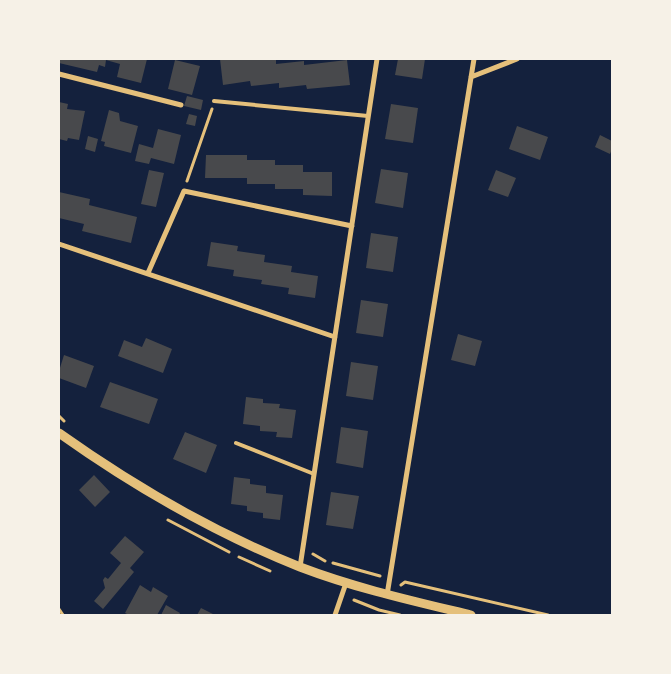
<svg xmlns="http://www.w3.org/2000/svg" width="671" height="674" font-family="'Source Sans 3',sans-serif">
	<style>
		.building { fill: #48494c }
		.lines { fill: none; stroke-linecap: round; stroke-linejoin: round }
		.path { stroke: #e5c07b; stroke-width: 3 }
		.service { stroke: #e5c07b; stroke-width: 4 }
		.minor { stroke: #e5c07b; stroke-width: 5 }
		.tertiary { stroke: #e5c07b; stroke-width: 9 }
	</style>
	<rect width="100%" height="100%" fill="#14213d"/>
	<!-- building -->
	<path class="building" d="M59,59H147L141,83L117,77L120,64L106,60L105,67L99,65L97,72L59,63Z
		M220,59H248V60L276,59V64L304,61V65L347,60L350,85L307,89L306,85L279,88V83L251,86L250,81L223,85Z
		M398,59H425L422,79L395,75Z
		M175,60L200,66L192,95L168,89Z
		M187,96L203,100L201,110L184,106Z
		M59,102L68,104L67,109L85,111L79,140L68,138L67,141L59,139Z
		M391,104L418,108L413,143L385,139Z
		M109,110L119,113L120,121L138,126L131,153L104,146L105,142L101,141Z
		M189,114L197,116L195,126L186,124Z
		M517,126L548,137L540,160L509,149Z
		M158,129L181,135L174,164L151,158L149,164L135,161L139,144L153,148Z
		M600,135L612,141V149L610,154L595,147Z
		M88,136L98,139L95,152L85,149Z
		M206,155H247V160H275V165H303V172H332V196L303,195V189H275V184H247V178H205Z
		M381,169L408,173L403,208L375,203Z
		M149,170L164,173L156,207L141,204Z
		M496,170L516,178L508,197L488,190Z
		M59,192L90,199L89,205L137,217L131,243L82,231L84,224L59,218Z
		M371,233L398,237L393,272L366,268Z
		M211,242L238,246L237,251L265,255L264,262L292,266L291,272L318,276L315,298L288,294L289,288L261,284L262,280L233,276L234,270L207,266Z
		M361,300L388,304L383,337L356,333Z
		M458,334L482,341L475,366L451,360Z
		M146,338L172,349L163,373L118,356L124,340L142,347Z
		M64,355L94,366L86,388L59,378V371Z
		M351,362L378,366L373,400L346,396Z
		M110,382L158,399L149,424L100,407Z
		M246,397L263,399V403L280,404L279,408L296,410L292,438L276,437L277,432L260,431V426L243,424Z
		M341,427L368,431L363,468L336,463Z
		M185,432L217,445L206,473L173,459Z
		M94,475L110,492L95,507L79,490Z
		M234,477L250,479V484L266,486V493L283,495L280,520L263,518V513L247,511V506L231,504Z
		M331,492L359,496L353,529L326,525Z
		M125,536L144,552L130,568L134,572L103,609L94,601L105,588L103,580L105,577L108,579L121,563L110,553Z
		M140,585L151,592L153,587L168,596L157,615H129L125,613Z
		M166,605L180,613L179,615H161Z
		M201,608L215,615H197Z"/>
	<g class="lines">
		<!-- path -->
		<path class="path" d="M187,181L212,109
			M59,416L64,421
			M168,520L229,552
			M313,554L325,561
			M239,557L270,571
			M333,563L380,576
			M401,585L405,582L548,615
			M354,600L379,610
			M59,609L63,615
			M379,610L400,615"/>
		<!-- service -->
		<path class="service" d="M214,101L368,116
			M236,443L314,474"/>
		<!-- minor -->
		<path class="minor" d="M59,74L181,105
			M471,77L517,59
			M59,244L335,337
			M148,273L184,191L352,226
			M300,567L377,59
			M387,595L474,59
			M335,615L346,583"/>
		<!-- tertiary -->
		<path class="tertiary" d="M59,433C135,487 212,532 300,567C355,588 413,601 471,615"/>
	</g>
	<!-- border -->
	<rect width="671" height="674" fill="none" stroke="#f6f1e7" stroke-width="120"/>
</svg>
